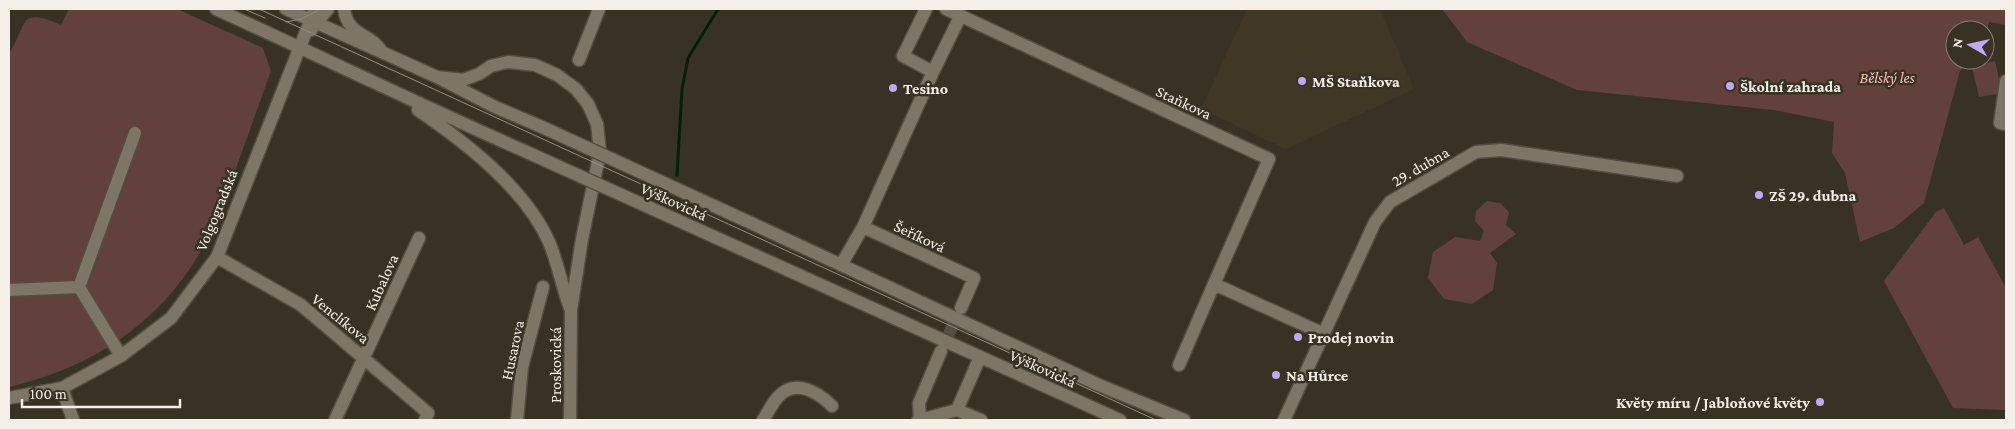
<svg xmlns="http://www.w3.org/2000/svg" width="2015" height="429" font-family="'Crimson Pro',serif">
	<style>
		.built { fill: #403824 }
		.green { fill: #62413c }
		.lines { fill: none; stroke-linecap: round; stroke-linejoin: round }
		.stream { stroke: #022007; stroke-width: 3 }
		.street-tunnel { stroke: #544e42; stroke-width: 12; stroke-dasharray: 12 6; stroke-linecap: butt }
		.street-casing { stroke: #534d42; stroke-width: 15 }
		.secondary-casing { stroke: #534d42; stroke-width: 15 }
		.street { stroke: #7d7667; stroke-width: 12 }
		.secondary { stroke: #7d7667; stroke-width: 12 }
		.tram { stroke: #928d82; stroke-width: 1 }
		.secondary-bridge-casing { stroke: #534d42; stroke-width: 15; stroke-linecap: butt }
		.secondary-bridge { stroke: #7d7667; stroke-width: 12 }
		.poi-dot { fill: #c0a8f3; stroke: #383225; stroke-width: 2 }
		.labels { text-anchor: middle; stroke-width: 5; stroke-linejoin: round; paint-order: stroke }
		.park-label { font-size: 16px; font-style: italic; fill: #fcc0b8; stroke: #383225 }
		.poi-label { font-size: 16px; font-weight: bold; fill: #f4f0e7; stroke: #383225; text-anchor: start }
		.street-label { font-size: 16px; fill: #f4f0e7; stroke: #383225 }
	</style>
	<rect width="100%" height="100%" fill="#383225"/>
	<!-- built -->
	<path class="built" d="M1247,9H1380L1414,89L1286,149L1201,109Z"/>
	<!-- green -->
	<path class="green" d="M69,9H177L263,48L271,71C259,104 247,138 235,171C229,189 223,207 215,224C174,313 103,365 9,387V54C28,25 17,6 61,25Z
		M1442,9H2006V25L1989,22L1985,39V30H1955V60H1969L1960,71L1924,203L1894,228L1860,242L1845,173L1832,153L1834,122L1774,110L1577,90L1467,42Z
		M1995,61L2002,93L1979,97L1972,67Z
		M1487,201L1500,203L1509,212L1506,225L1516,234L1490,253L1497,263L1493,290L1472,304L1444,299L1428,278L1433,252L1455,237L1480,241L1484,231L1475,221L1476,211Z
		M1944,208L1964,245L1978,237L2006,288V410L1953,408L1884,281L1936,212Z"/>
	<g class="lines">
		<!-- stream -->
		<path class="stream" d="M677,175L682,89L688,58L718,9"/>
		<!-- street-tunnel -->
		<path class="street-tunnel" d="M941,351L960,310"/>
		<defs>
			<path id="street" d="M344,9C348,37 370,32 382,52
				M926,9L903,56L933,72
				M946,9L1269,159L1214,284L1324,334
				M311,30L328,9
				M579,60L599,9
				M2006,81L2000,123L2006,124
				M863,227L933,72L960,17L963,18
				M217,257L301,305L428,413L425,420
				M841,265L863,227L974,278L961,308
				M79,287L135,133
				M79,287L121,356
				M9,290L79,287
				M1179,365L1214,284
				M62,388L73,420
				M9,398L62,388L121,356L171,318L217,257L315,9
				M957,410L980,357
				M335,420L419,238
				M517,420L522,367L543,287
				M763,420C768,413 772,403 778,397C795,378 818,392 832,406
				M918,420H920L919,403L941,351
				M920,420L957,410L981,420
				M1284,420L1375,222L1390,202L1476,152L1501,150L1677,176"/>
			<path id="secondary" d="M216,9C321,57 425,107 531,154
				M286,9L437,77L495,107L542,127
				M437,77L463,80L479,74L491,66L508,62L535,65L557,75L576,89L588,104L597,124L600,152L582,239L571,310L570,420
				M418,110C465,142 525,188 549,242C558,263 562,287 570,308
				M751,223L1099,385L1184,420
				M739,248L1120,420"/>
		</defs>
		<!-- street casing -->
		<use href="#street" class="street-casing"/>
		<!-- secondary casing -->
		<use href="#secondary" class="secondary-casing"/>
		<!-- street -->
		<use href="#street" class="street"/>
		<!-- secondary -->
		<use href="#secondary" class="secondary"/>
		<!-- tram -->
		<path class="tram" d="M244,9L265,18
			M259,9L1156,420
			M286,22L301,19L321,9"/>
		<defs>
			<path id="secondary-bridge" d="M542,127L751,223
				M531,154L739,248"/>
		</defs>
		<!-- secondary-bridge casing -->
		<use href="#secondary-bridge" class="secondary-bridge-casing"/>
		<!-- secondary-bridge -->
		<use href="#secondary-bridge" class="secondary-bridge"/>
	</g>
	<!-- markers -->
	<g class="poi-dot">
		<circle cx="1302" cy="81" r="5"/>
		<circle cx="1730" cy="86" r="5"/>
		<circle cx="893" cy="88" r="5"/>
		<circle cx="1759" cy="195" r="5"/>
		<circle cx="1298" cy="337" r="5"/>
		<circle cx="1276" cy="375" r="5"/>
		<circle cx="1820" cy="402" r="5"/>
	</g>
	<g class="labels">
		<!-- park labels -->
		<g class="park-label">
			<text x="1887" y="83">Bělský les</text>
		</g>
		<!-- poi labels -->
		<g class="poi-label">
			<text x="1312" y="87">MŠ Staňkova</text>
			<text x="1740" y="92">Školní zahrada</text>
			<text x="903" y="94">Tesino</text>
			<text x="1769" y="201">ZŠ 29. dubna</text>
			<text x="1308" y="343">Prodej novin</text>
			<text x="1286" y="381">Na Hůrce</text>
			<text x="1810" y="408" text-anchor="end">Květy míru / Jabloňové květy</text>
		</g>
		<!-- street labels -->
		<g class="street-label">
			<text transform="translate(1184 102) rotate(25)" y="6">Staňkova</text>
			<text transform="translate(1420 166) rotate(-30)" y="6">29. dubna</text>
			<text transform="translate(674 201) rotate(24)" y="6">Výškovická</text>
			<text transform="translate(216 210) rotate(-68)" y="6">Volgogradská</text>
			<text transform="translate(920 236) rotate(25)" y="6">Šeříková</text>
			<text transform="translate(381 282) rotate(-66)" y="6">Kubalova</text>
			<text transform="translate(341 318) rotate(39)" y="6">Venclíkova</text>
			<text transform="translate(512 350) rotate(-78)" y="6">Husarova</text>
			<text transform="translate(555 365) rotate(-90)" y="6">Proskovická</text>
			<text transform="translate(1043 368) rotate(24)" y="6">Výškovická</text>
		</g>
	</g>
	<!-- border -->
	<rect width="2015" height="429" fill="none" stroke="#f4f0e7" stroke-width="20"/>
	<!-- north arrow -->
	<g transform="translate(1970 45) rotate(279)"><circle r="24" fill="#383225" stroke="#837e73"/>
	<path d="M0-4L9 19L0 12L-9 19Z" fill="#c0a8f3"/>
	<text y="-8" font-size="14" font-weight="bold" text-anchor="middle" fill="#f4f0e7">N</text>
	</g>
	<!-- scale -->
	<path d="M22 399v8h158v-8" fill="none" stroke="#f4f0e7" stroke-width="2.5"/>
	<text x="30" y="399" font-size="15" fill="#f4f0e7" stroke="#383225" stroke-width="4" paint-order="stroke">100 m</text>
</svg>
